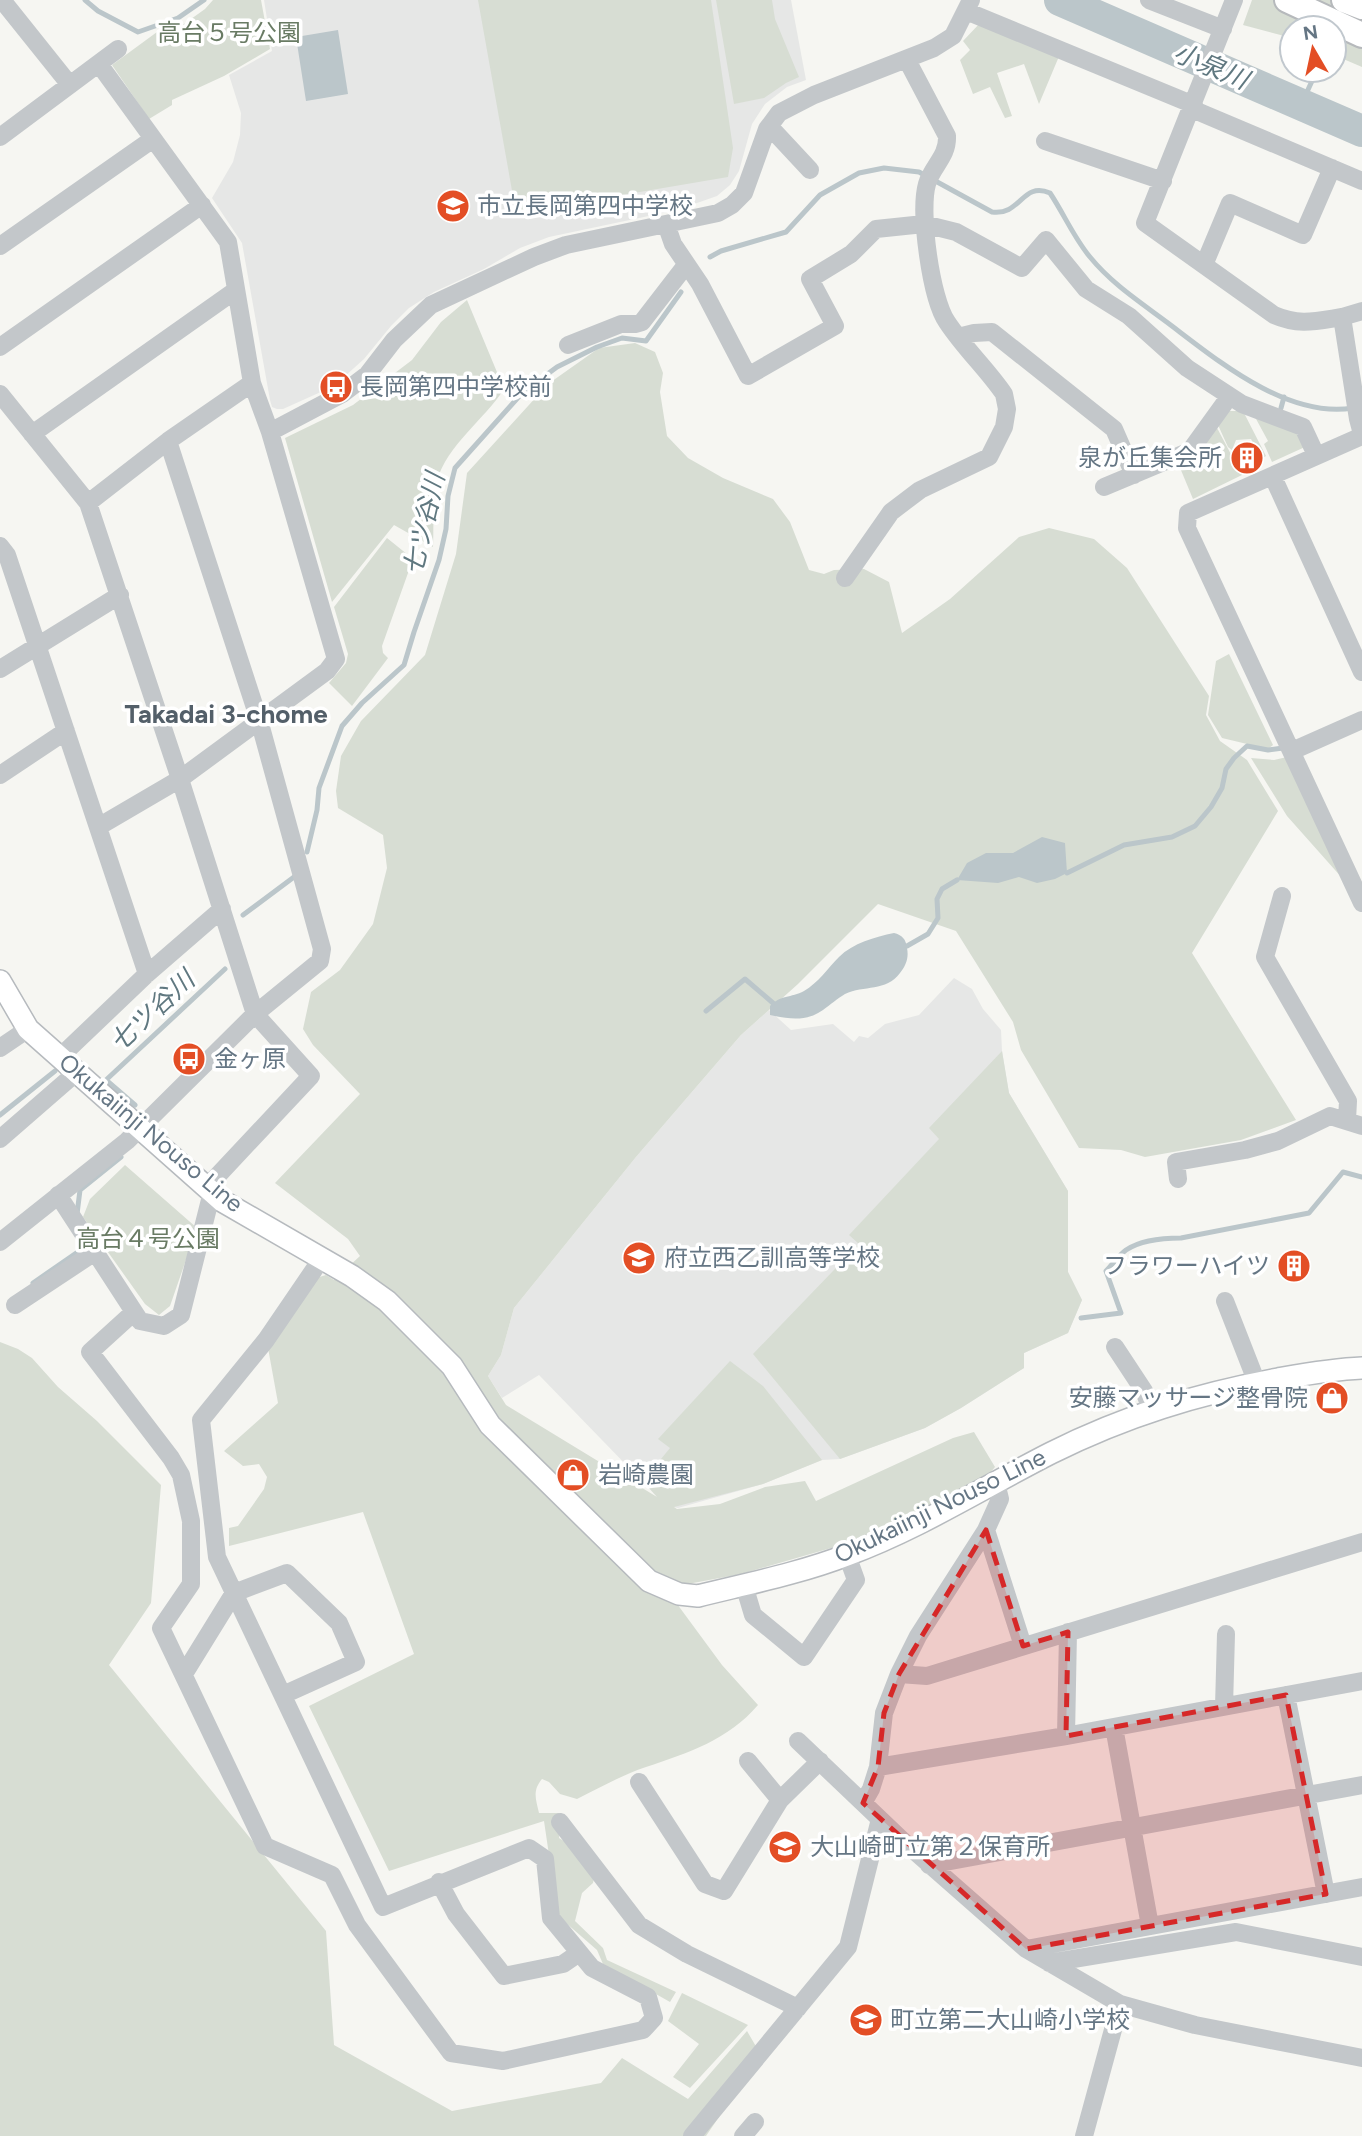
<svg xmlns="http://www.w3.org/2000/svg" width="1362" height="2136" font-family="Figtree,'Noto Sans JP',sans-serif">
	<style>
		.built { fill: #e6e7e6 }
		.green { fill: #d7ddd3 }
		.water { fill: #bbc6ca }
		.lines { fill: none; stroke-linecap: round; stroke-linejoin: round }
		.stream { stroke: #bbc6ca; stroke-width: 5 }
		.river { stroke: #bbc6ca; stroke-width: 32 }
		.major-casing { stroke: #b6babe; stroke-width: 24 }
		.highway-casing { stroke: #b6b9bc; stroke-width: 28 }
		.minor { stroke: #c3c7ca; stroke-width: 18 }
		.major { stroke: #fff; stroke-width: 21 }
		.highway { stroke: #fff; stroke-width: 24 }
		.marked { fill: #d62828; fill-opacity: 0.2; stroke: #d62828; stroke-width: 5; stroke-dasharray: 14 9; stroke-linejoin: round }
		.labels { text-anchor: middle; stroke-width: 7; stroke-linejoin: round; paint-order: stroke }
		.park-label { font-size: 24px; fill: #697b64; stroke: #fff }
		.poi-label { font-size: 24px; fill: #657684; stroke: #fff; text-anchor: start }
		.street-label { font-size: 24px; fill: #657684; stroke: #fff }
		.water-label { font-size: 26px; font-style: italic; fill: #607880; stroke: #fff }
		.neighbourhood-label { font-size: 26px; font-weight: bold; fill: #535f69; stroke: #fff }
	</style>
	<rect width="100%" height="100%" fill="#f6f6f2"/>
	<!-- built -->
	<path class="built" d="M264,0H791L806,80L787,87L765,104L752,124L739,171L730,185L717,196L677,210L549,237L520,248L484,269L434,292L409,308L391,326L364,359L344,377L323,391L283,409H277L272,407L270,400L242,243L212,198L233,162L240,135L241,113L229,75L272,51Z
		M954,978L972,989L983,1009L1001,1030L1002,1051L1009,1093L1068,1191V1272L1082,1300L1068,1333L1024,1353V1368L961,1408L925,1428L840,1459L822,1460L763,1484L678,1508L665,1505L539,1375L502,1398L488,1376L501,1355L514,1308L636,1157L741,1035L769,1010L791,1030L833,1024L854,1042L859,1036L868,1038L885,1024L919,1015Z"/>
	<!-- green -->
	<path class="green" d="M213,0H261L270,49L224,76L172,100V105L149,119L112,65L157,32L184,24L205,9Z
		M478,0H711L733,148L728,177L516,213Z
		M716,0H772L775,19L799,77L786,83L764,98L734,104Z
		M1252,0H1362V67L1334,55V28H1292V38L1243,25Z
		M981,22L1060,54L1039,104L1024,64L997,73L1012,116L1005,118L990,87L973,94L960,60L970,50L963,41Z
		M467,300L504,389C484,420 447,445 437,481C432,501 434,526 433,547L394,525L332,602L285,438L353,405L412,360L441,322Z
		M635,343L655,352L663,373L660,392L667,436L688,458L723,478L773,499L790,522L809,570L824,574L834,570L864,569L889,582L902,633L950,599L1019,537L1049,528L1094,539L1127,568L1209,696L1206,715L1220,741L1247,760L1278,811L1192,953L1296,1120L1241,1140L1145,1157L1121,1150L1079,1148L1021,1050L1013,1022L956,931L878,904L798,984L741,1035L636,1157L514,1308L501,1355L488,1376L506,1405L657,1497L643,1481L670,1448L658,1439L730,1361L763,1386L822,1460L763,1484L674,1507L677,1509L720,1504L765,1487L805,1481L816,1501L953,1438L974,1432L995,1467L980,1485L845,1544L741,1574L693,1583L669,1593L722,1665L758,1705C728,1740 688,1753 646,1767C622,1775 599,1788 577,1799L560,1794L549,1782L542,1779C532,1791 536,1799 539,1813H559L561,1823L559,1838L572,1846L595,1874L593,1883L582,1893L575,1921L603,1948L607,1960L676,1992L670,2002L603,1964L597,1950L558,1916L544,1821L389,1871L309,1706L414,1654L363,1512L229,1546V1528L238,1526L264,1489L267,1477L259,1464L243,1466L224,1451L278,1403L268,1348L316,1278L326,1275L334,1280L360,1256L348,1239L275,1183L360,1094L313,1045L303,1029L311,992L340,970L373,924L387,868L383,835L338,808L336,791L341,756L361,721L425,655L456,554L467,473L548,384L599,348Z
		M1229,411H1243L1266,456L1261,459L1251,439L1236,440L1232,450L1228,447L1218,425Z
		M1255,417L1295,430L1305,447L1272,462L1264,444L1268,441Z
		M1216,426L1242,475L1193,499L1178,463Z
		M387,538L413,559L382,646L383,653L388,658L352,706L329,683L346,663L348,654L334,607Z
		M1229,654L1273,745L1268,749L1222,738L1208,715L1216,661Z
		M1287,757L1343,879L1287,816L1251,758L1274,760Z
		M1002,1051L1009,1093L1068,1191V1272L1082,1300L1068,1333L1024,1353V1368L961,1408L925,1428L840,1459L753,1354L859,1244L849,1235L939,1139L929,1128Z
		M125,1165L197,1228L170,1306L159,1315L145,1304L83,1217L90,1199Z
		M0,1342L18,1349L32,1358L58,1387L97,1421L161,1485L151,1603L109,1665L326,1931L334,2045L452,2111L601,2083L622,2058L688,2099L747,2031L761,2055L706,2136H0Z
		M682,1993L748,2025L690,2088L673,2077L699,2044L668,2021Z"/>
	<!-- water -->
	<path class="water" d="M338,30L348,94L306,101L296,37Z
		M1042,837L1065,843L1067,873L1055,879L1037,883L1019,877L998,883L957,880L967,863L986,853H1013Z
		M894,933C902,935 906,939 907,948C909,958 906,965 900,973C886,992 864,985 845,994C838,998 830,1005 823,1010C806,1022 789,1019 770,1015V1006C780,995 791,998 804,991C818,983 828,968 839,957C853,943 875,937 894,933Z"/>
	<g class="lines">
		<!-- stream -->
		<path class="stream" d="M85,0L98,11L138,32L178,18L204,0
			M1301,105L1312,81
			M710,257L721,251L786,232L820,195L859,173L884,168L919,172L992,212C1021,216 1022,181 1050,193C1064,214 1074,238 1090,257C1112,284 1140,302 1168,323C1217,360 1287,419 1353,408
			M1281,408L1284,397
			M307,852L317,810L319,788L342,726L362,703L404,665L414,632L439,560L446,529L448,496L455,468L523,392L557,367L597,347L622,338L646,341L681,292
			M1067,873L1124,845L1172,837L1195,826L1211,807L1222,788L1226,769L1234,758L1247,746L1268,750L1283,748
			M243,915L294,877
			M907,946L928,934L938,918L937,899L942,889L957,880
			M706,1011L745,979L773,1003
			M135,1105L106,1080L225,969
			M0,1115L55,1071
			M77,1214L80,1190L121,1157
			M33,1283L85,1247
			M1081,1318L1121,1313L1106,1271C1112,1265 1119,1255 1126,1250C1141,1240 1164,1238 1181,1238L1309,1213L1343,1172L1362,1177"/>
		<!-- river -->
		<path class="river" d="M1060,0L1362,131"/>
		<defs>
			<path id="major" d="M0,981L28,1029L222,1201L352,1276L387,1301L452,1366L490,1425L649,1581L679,1594L698,1596C746,1584 801,1573 847,1555C918,1529 984,1487 1051,1453C1125,1416 1197,1394 1278,1379C1306,1374 1333,1369 1362,1368"/>
			<path id="highway" d="M1287,0L1362,35
				M1344,0L1362,7"/>
		</defs>
		<!-- major casing -->
		<use href="#major" class="major-casing"/>
		<!-- highway casing -->
		<use href="#highway" class="highway-casing"/>
		<!-- minor -->
		<path class="minor" d="M2,0L70,85
			M1149,0L1223,29
			M1234,0L1145,223L1274,315C1299,326 1316,321 1342,317L1358,419L1362,434
			M966,11L1194,105
			M1192,109L1362,181
			M769,126L810,170
			M0,137L118,49
			M1045,141L1163,181
			M666,224L673,244L700,284L748,376L835,326L810,279L851,254L876,229L924,224L956,232L1022,268L1046,240L1086,289L1129,316L1187,368L1242,404L1303,427L1316,455
			M0,246L153,139
			M1204,265L1230,203L1303,235L1332,168
			M1342,317L1362,311
			M958,337L974,333L992,332L1114,429L1134,475
			M568,345L621,324H635L642,322L686,265
			M0,347L202,205
			M0,394L88,503L180,779L255,1014L311,1076L207,1187
			M270,432L342,394L367,375L394,340L431,305L534,257L566,245L718,213L732,205L744,193L767,129L779,113L814,95L934,48L953,36L971,0
			M32,434L236,290
			M1362,436L1188,513L1187,528L1362,903
			M1273,477L1362,672
			M1104,487L1190,451L1229,397
			M88,503L168,441L252,383
			M0,546L7,555L147,974
			M845,578L891,512L920,490L989,457L1004,427L1007,409L1004,394C987,369 964,348 947,322C931,299 919,212 927,184C932,166 948,157 947,136L907,60
			M0,669L120,595
			M1292,751L1362,720
			M0,775L66,731
			M98,827L180,779L327,671L336,659L270,432L252,383L228,242L99,64
			M1282,896L1265,957L1348,1101L1347,1120
			M0,1048L28,1029
			M60,1057L147,974L222,909
			M0,1139L77,1072
			M1178,1179L1176,1162L1245,1150L1278,1141L1330,1116L1362,1126
			M58,1195L140,1321L164,1326L181,1315L212,1192
			M0,1242L127,1141L255,1014L320,961L322,949L259,720L168,441
			M1225,1301L1257,1383
			M15,1305L95,1252
			M134,1312L90,1352L171,1458L181,1475L191,1521V1584L161,1628L265,1846L332,1875L357,1925L451,2053L503,2061L643,2030L654,2018L648,1997L592,1968L551,1918L545,1859L529,1848L383,1907L217,1557L201,1420L266,1340L322,1258
			M1115,1347L1144,1391L1151,1409
			M986,1530L1023,1646
			M744,1585L753,1615L804,1657L856,1580L847,1555
			M184,1674L234,1593L287,1573L339,1623L356,1662L283,1695
			M899,1674L927,1676L1362,1542
			M1286,1695L1326,1894
			M1224,1707L1226,1634
			M1114,1727L1150,1926
			M1066,1736L1068,1632
			M798,1741L903,1841L1026,1949L1120,2004L1195,2025L1362,2058
			M748,1761L780,1800
			M878,1767L1066,1736L1362,1681
			M639,1782L705,1884L724,1891L780,1800L820,1761
			M863,1803L871,1789L878,1767L884,1713L899,1674L918,1636L986,1530L1000,1499L996,1483
			M560,1822L639,1925L687,1954L798,2008
			M929,1865L1362,1785
			M439,1882L456,1914L504,1976L563,1964L579,1953
			M1026,1949L1362,1887
			M1049,1963L1236,1932L1362,1957
			M692,2136L848,1947L880,1819
			M743,2136L755,2122
			M1084,2136L1120,2004"/>
		<!-- major -->
		<use href="#major" class="major"/>
		<!-- highway -->
		<use href="#highway" class="highway"/>
	</g>
	<!-- marked area -->
	<path class="marked" d="M986,1530L1023,1646L1068,1632L1066,1736L1286,1695L1326,1894L1026,1949L863,1803L878,1767L884,1713L899,1674Z"/>
	<!-- icons -->
	<defs>
		<symbol id="school-disc" viewBox="-11 -11 22 22"><circle r="9.5" fill="#e34e25" stroke="#fff"/><path d="M0-5L7-2L0 1L-7-2ZM-4 1L0 2.5L4 1V4Q0 6-4 4Z" fill="#fff"/></symbol>
		<symbol id="bus-disc" viewBox="-11 -11 22 22"><circle r="9.5" fill="#e34e25" stroke="#fff"/><path d="M-5-6H5V4H4V6H2V4H-2V6H-4V4H-5ZM-3.5-4V0h7V-4ZM-3.5 1.2v1.5H-2V1.2ZM2 1.2v1.5H3.5V1.2Z" fill="#fff"/></symbol>
		<symbol id="building-disc" viewBox="-11 -11 22 22"><circle r="9.5" fill="#e34e25" stroke="#fff"/><path d="M-4-6H4V6H1V3H-1V6H-4ZM-2.5-4.3h1.7v1.8h-1.7ZM.8-4.3h1.7v1.8H.8ZM-2.5-1h1.7V.8h-1.7ZM.8-1h1.7V.8H.8Z" fill="#fff"/></symbol>
		<symbol id="shop-disc" viewBox="-11 -11 22 22"><circle r="9.5" fill="#e34e25" stroke="#fff"/><path d="M-5-2.5h2.3a2.7 3.5 0 0 1 5.4 0H5L5.5 6h-11ZM-1.5-2.5h3a1.5 2.3 0 0 0-3 0Z" fill="#fff"/></symbol>
	</defs>
	<g fill-rule="evenodd">
		<use href="#school-disc" x="434" y="187" width="38" height="38"/>
		<use href="#bus-disc" x="317" y="368" width="38" height="38"/>
		<use href="#building-disc" x="1228" y="439" width="38" height="38"/>
		<use href="#bus-disc" x="170" y="1040" width="38" height="38"/>
		<use href="#school-disc" x="620" y="1239" width="38" height="38"/>
		<use href="#building-disc" x="1275" y="1247" width="38" height="38"/>
		<use href="#shop-disc" x="1313" y="1379" width="38" height="38"/>
		<use href="#shop-disc" x="554" y="1456" width="38" height="38"/>
		<use href="#school-disc" x="766" y="1828" width="38" height="38"/>
		<use href="#school-disc" x="847" y="2001" width="38" height="38"/>
	</g>
	<g class="labels">
		<!-- park labels -->
		<g class="park-label">
			<text x="229" y="41">高台５号公園</text>
			<text x="148" y="1247">高台４号公園</text>
		</g>
		<!-- poi labels -->
		<g class="poi-label">
			<text x="477" y="214">市立長岡第四中学校</text>
			<text x="360" y="395">長岡第四中学校前</text>
			<text x="1222" y="466" text-anchor="end">泉が丘集会所</text>
			<text x="214" y="1067">金ヶ原</text>
			<text x="664" y="1266">府立西乙訓高等学校</text>
			<text x="1270" y="1274" text-anchor="end">フラワーハイツ</text>
			<text x="1308" y="1406" text-anchor="end">安藤マッサージ整骨院</text>
			<text x="598" y="1483">岩崎農園</text>
			<text x="810" y="1855">大山崎町立第２保育所</text>
			<text x="890" y="2028">町立第二大山崎小学校</text>
		</g>
		<!-- street labels -->
		<g class="street-label">
			<text transform="translate(151 1133) rotate(40)" y="8">Okukaiinji Nouso Line</text>
			<text transform="translate(940 1506) rotate(-26)" y="8">Okukaiinji Nouso Line</text>
		</g>
		<!-- water labels -->
		<g class="water-label">
			<text transform="translate(1211 66) rotate(23)" y="9">小泉川</text>
			<text transform="translate(424 524) rotate(-77)" y="9">七ツ谷川</text>
			<text transform="translate(152 1011) rotate(-43)" y="9">七ツ谷川</text>
		</g>
		<!-- neighbourhood labels -->
		<g class="neighbourhood-label">
			<text x="226" y="723">Takadai 3-chome</text>
		</g>
	</g>
	<!-- north arrow -->
	<g transform="translate(1313 49) rotate(351)"><circle r="33" fill="#ffffff" stroke="#c1c8ce" stroke-width="2"/>
	<path d="M0-5L12 26L0 18L-12 26Z" fill="#e34e25"/>
	<text y="-10" font-size="19" font-weight="bold" text-anchor="middle" fill="#657684">N</text>
	</g>
</svg>
